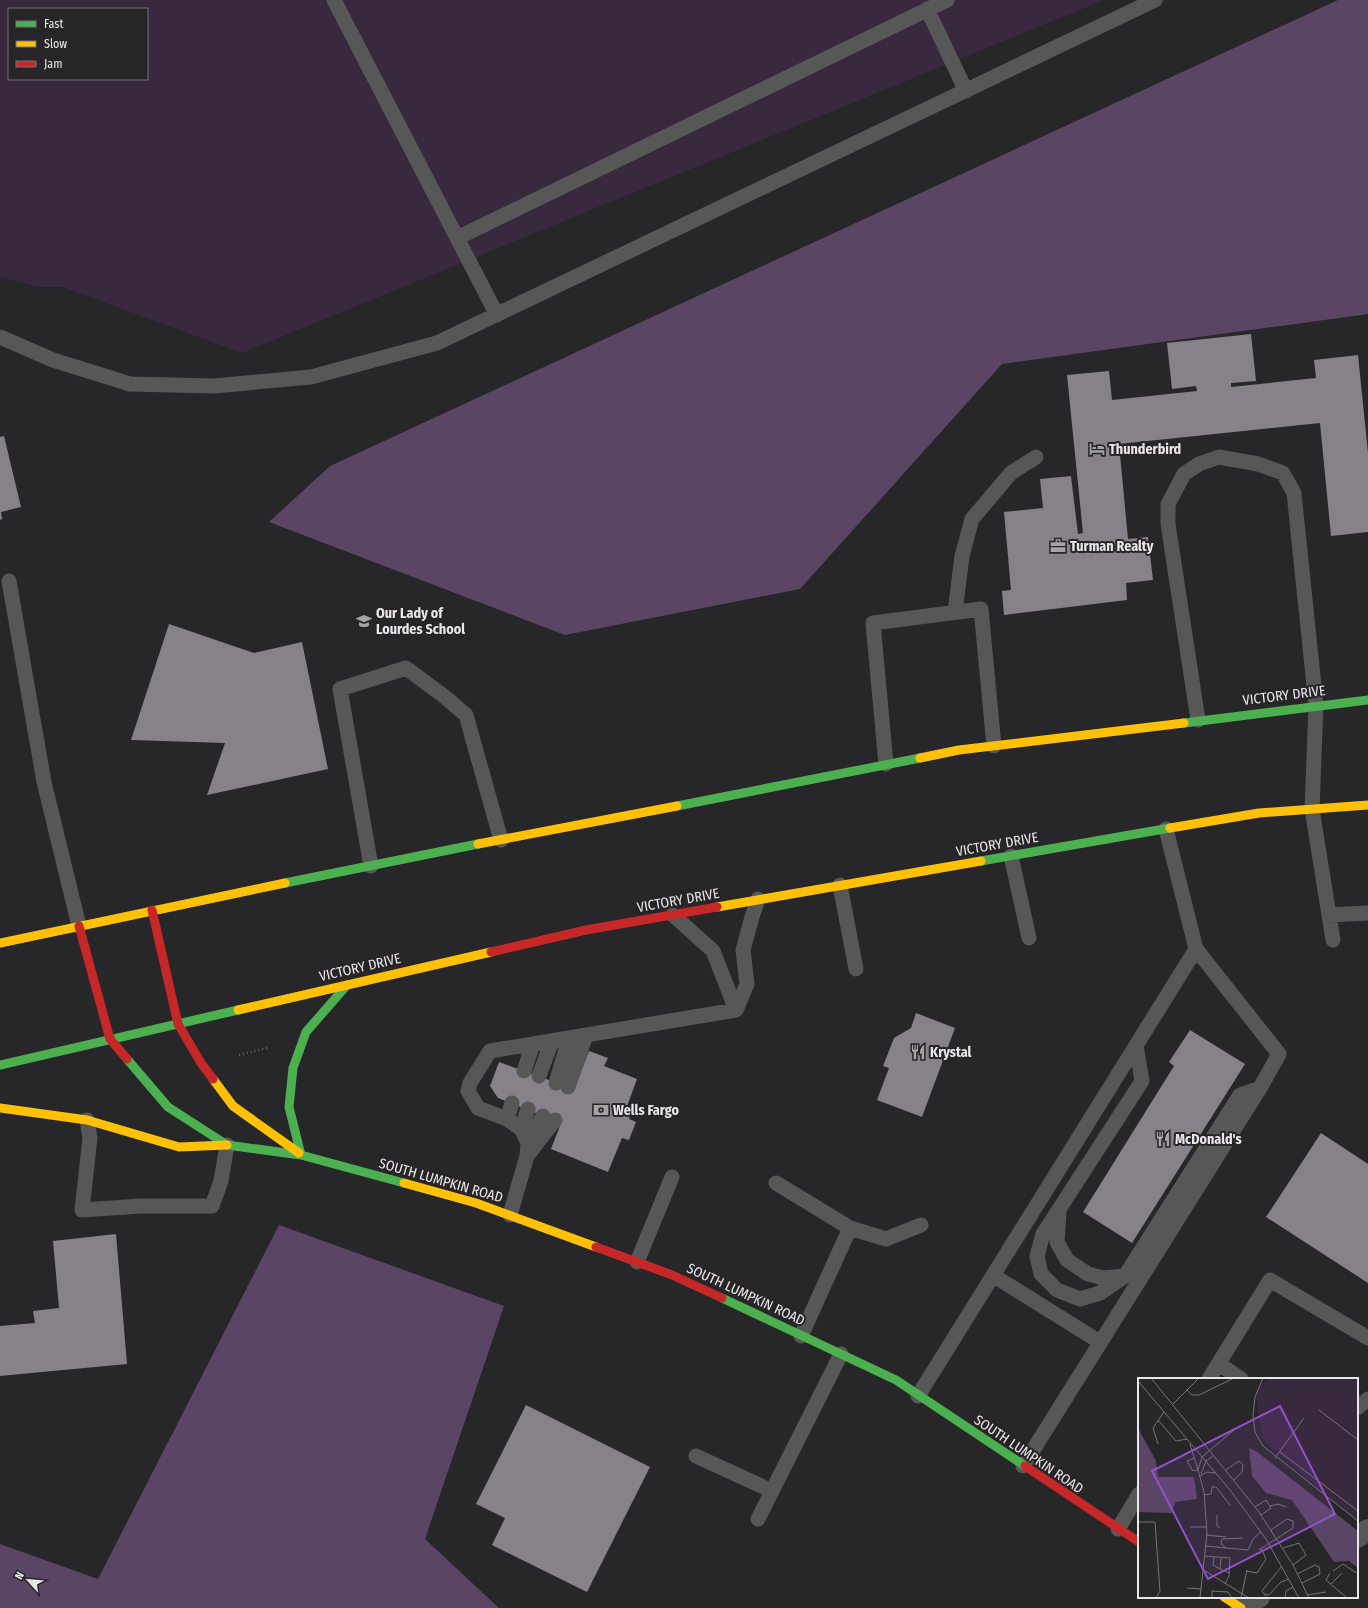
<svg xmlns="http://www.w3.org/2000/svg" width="1368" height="1608" font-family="'Fira Sans Condensed',sans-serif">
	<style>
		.green { fill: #38293e; fill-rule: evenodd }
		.forest { fill: #5b4564 }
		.building { fill: #878189 }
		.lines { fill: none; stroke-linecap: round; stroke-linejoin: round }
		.path { stroke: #636364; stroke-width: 2.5; stroke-dasharray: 1 3; stroke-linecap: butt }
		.lane { stroke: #575757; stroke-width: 15 }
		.street { stroke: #575757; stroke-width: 22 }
		.fast { stroke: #4caf50; stroke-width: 9 }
		.slow { stroke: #ffc107; stroke-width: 9 }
		.jam { stroke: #c62828; stroke-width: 9 }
		.labels { text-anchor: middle; stroke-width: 4; stroke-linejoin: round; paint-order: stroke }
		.poi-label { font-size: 14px; font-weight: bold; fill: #e9e7ea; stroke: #282529; text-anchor: start }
		.street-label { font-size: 14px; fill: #e9e7ea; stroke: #282529 }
		.inset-road { fill: none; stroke: #757376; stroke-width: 1 }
		.view { fill: #9151c8; fill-opacity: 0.15; stroke: #9151c8; stroke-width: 2 }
		.inset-edge { fill: none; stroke: #e9e7ea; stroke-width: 2 }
	</style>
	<rect width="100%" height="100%" fill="#272628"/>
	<!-- green -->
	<path class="green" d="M0,0H1104L242,353L63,287H38L0,277ZM9,9H147V79H9Z"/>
	<!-- forest -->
	<path class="forest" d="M1338,0H1368V314L1002,364L800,589L565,635L269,522L330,466Z
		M279,1225L504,1306L425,1539L499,1608H0V1544L98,1579Z"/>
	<!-- building -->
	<path class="building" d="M1251,334L1256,381L1231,383V387L1316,378L1314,360L1358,355L1368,453V532L1331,536L1320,423L1119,444L1128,539L1148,537L1153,580L1126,583L1127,600L1004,615L1002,591L1011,590L1004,512L1043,508L1040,479L1071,476L1078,534L1083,533L1067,375L1109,371L1112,400L1197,391L1196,386L1172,389L1167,343Z
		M4,436L21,507L1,512L2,519L0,520V437Z
		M169,624L254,653L302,642L328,769L207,795L225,743L131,740Z
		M916,1013L955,1028L922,1117L877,1100L889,1068L883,1066L894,1038L911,1028Z
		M1190,1030L1245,1064L1132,1243L1083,1212L1174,1066L1169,1062Z
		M589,1051L608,1058L604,1066L637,1079L626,1109L632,1111L629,1119L636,1122L629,1140L622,1138L608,1172L551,1149L561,1123L498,1098L490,1086L499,1062L574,1089Z
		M1321,1133L1368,1164V1283L1266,1217Z
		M116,1234L127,1364L0,1376V1326L35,1323L33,1311L59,1308L53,1241Z
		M526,1405L650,1467L587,1592L492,1545L505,1518L476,1504Z"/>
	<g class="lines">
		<!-- path -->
		<path class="path" d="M239,1055L270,1047"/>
		<!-- lane -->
		<path class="lane" d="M334,0L497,315
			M927,9L966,91
			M457,238L947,0
			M0,337L53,360L130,384L214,386L311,377L437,343L1155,0
			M9,581L44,782L79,926
			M955,612L962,556L972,519L1011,473L1036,457
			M1198,720L1168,524V504L1184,474L1199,464L1219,457L1258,464L1283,473L1294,493L1316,705L1312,809L1333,940
			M886,764L873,623L981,609L994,746
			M1011,856L1029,938
			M371,866L340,689L406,668L445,697L466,715L501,840
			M840,885L856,969
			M673,915L713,951L736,1010
			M1329,915L1368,913
			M736,1010L747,984L743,950L752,917L758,899
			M1136,1045L1142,1081L1043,1234L1037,1256L1041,1274L1057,1290L1080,1299L1100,1293L1125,1276L1240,1095L1260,1088
			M524,1071L533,1044
			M539,1076L552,1041
			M556,1083L569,1039
			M568,1087L586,1035
			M507,1119L512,1103
			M87,1120L90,1138L82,1210L141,1206H212L221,1181L227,1145
			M521,1129L528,1109
			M529,1141L543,1116
			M527,1156L555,1120
			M776,1183L850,1228L886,1239L921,1225
			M1059,1212L1057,1242L1067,1260L1088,1274L1103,1278L1125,1276
			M510,1215L527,1156L528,1143L521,1129L507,1119L478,1108L468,1091L470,1083L490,1051L736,1010
			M637,1262L672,1177
			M994,1276L1100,1342
			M801,1336L850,1228
			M1219,1364L1241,1379
			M1209,1379L1270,1280L1368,1338
			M918,1396L1196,949
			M1357,1408L1368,1399
			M696,1456L772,1491
			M1023,1466L1260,1088L1279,1054L1196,949L1166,829
			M758,1519L841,1354
			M1118,1529L1139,1494"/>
		<!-- street -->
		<path class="street" d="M1357,1537L1368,1530
			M1241,1608L1259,1597"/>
		<!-- fast -->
		<path class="fast" d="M1184,723L1368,700
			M677,806L920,758
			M981,861L1170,828
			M285,883L478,844
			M127,1059L168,1107L227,1145L301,1155L404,1183
			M0,1065L238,1010
			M301,1155L289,1107L293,1068L306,1032L347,985
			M722,1298L896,1380L1025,1466"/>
		<!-- slow -->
		<path class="slow" d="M920,758L959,750L1184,723
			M1170,828L1259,813L1368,805
			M478,844L677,806
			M717,907L981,861
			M0,943L285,883
			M238,1010L491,952
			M213,1079L233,1106L299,1153
			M0,1108L87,1120L179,1147L227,1145
			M404,1183L476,1203L596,1247
			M1224,1597L1241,1608"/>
		<!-- jam -->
		<path class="jam" d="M152,910L178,1024L201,1063L213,1079
			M79,926L110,1039L127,1059
			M491,952L586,930L717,907
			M596,1247L672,1275L722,1298
			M1025,1466L1139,1542"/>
	</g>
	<!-- icons -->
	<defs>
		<symbol id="hotel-bare" viewBox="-9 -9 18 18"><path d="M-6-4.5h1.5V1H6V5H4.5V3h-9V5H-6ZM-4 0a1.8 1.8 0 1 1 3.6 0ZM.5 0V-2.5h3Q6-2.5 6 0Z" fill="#a5a3a6" stroke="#282529" stroke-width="2.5" paint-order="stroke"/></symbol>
		<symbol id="office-bare" viewBox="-9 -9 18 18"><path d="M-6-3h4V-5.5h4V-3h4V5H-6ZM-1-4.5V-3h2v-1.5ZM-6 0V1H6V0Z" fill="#a5a3a6" stroke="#282529" stroke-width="2.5" paint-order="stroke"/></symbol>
		<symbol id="school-bare" viewBox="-9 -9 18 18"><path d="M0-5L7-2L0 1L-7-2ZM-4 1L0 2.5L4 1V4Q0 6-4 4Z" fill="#a5a3a6" stroke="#282529" stroke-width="2.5" paint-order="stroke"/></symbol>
		<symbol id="restaurant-bare" viewBox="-9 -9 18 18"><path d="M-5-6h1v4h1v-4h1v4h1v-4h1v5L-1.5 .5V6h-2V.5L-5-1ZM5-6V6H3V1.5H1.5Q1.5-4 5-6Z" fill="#a5a3a6" stroke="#282529" stroke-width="2.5" paint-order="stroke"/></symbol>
		<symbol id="bank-bare" viewBox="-9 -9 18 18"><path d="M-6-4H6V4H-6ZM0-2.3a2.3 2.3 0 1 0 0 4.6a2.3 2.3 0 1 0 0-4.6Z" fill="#a5a3a6" stroke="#282529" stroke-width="2.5" paint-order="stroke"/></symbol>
	</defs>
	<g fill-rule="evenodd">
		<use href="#hotel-bare" x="1086" y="438" width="22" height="22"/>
		<use href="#office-bare" x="1047" y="535" width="22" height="22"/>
		<use href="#school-bare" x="353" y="610" width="22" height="22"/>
		<use href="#restaurant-bare" x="907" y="1041" width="22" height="22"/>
		<use href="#bank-bare" x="590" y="1099" width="22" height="22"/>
		<use href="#restaurant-bare" x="1152" y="1128" width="22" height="22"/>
	</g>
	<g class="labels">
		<!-- poi labels -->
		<g class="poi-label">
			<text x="1109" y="454">Thunderbird</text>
			<text x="1070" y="551">Turman Realty</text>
			<text x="376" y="618">Our Lady of<tspan x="376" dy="16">Lourdes School</tspan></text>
			<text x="930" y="1057">Krystal</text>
			<text x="613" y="1115">Wells Fargo</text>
			<text x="1175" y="1144">McDonald's</text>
		</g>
		<!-- street labels -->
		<g class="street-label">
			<text transform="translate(1284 695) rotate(-7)" y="5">VICTORY DRIVE</text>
			<text transform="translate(997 844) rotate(-10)" y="5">VICTORY DRIVE</text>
			<text transform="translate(678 900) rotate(-10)" y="5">VICTORY DRIVE</text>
			<text transform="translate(360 967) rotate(-13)" y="5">VICTORY DRIVE</text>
			<text transform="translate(441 1180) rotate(16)" y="5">SOUTH LUMPKIN ROAD</text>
			<text transform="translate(746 1294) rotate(25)" y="5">SOUTH LUMPKIN ROAD</text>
			<text transform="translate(1029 1454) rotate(34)" y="5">SOUTH LUMPKIN ROAD</text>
		</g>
	</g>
	<!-- overview -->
	<g transform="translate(1138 1378)">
		<rect width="220" height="220" fill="#272628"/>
		<path d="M129,0H220V144L124,61L118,15Z" fill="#38293e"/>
		<path d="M0,50L18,83L20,99H56L59,121L37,124L34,135L0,134ZM111,70L118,73L220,153V190L211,183L196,184L154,122L128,115L114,98Z" fill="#5b4564"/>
		<path class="inset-road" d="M13,0L121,134L155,187L171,220M125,0L117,19L115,37L117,54L125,68L220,143M0,3L92,112L128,161L161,220M49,12L54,17H61L96,0M35,26L61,0M181,32L220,62M20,42L38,63L49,61M20,66L15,50L26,34M52,66L60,92M72,72L96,52M142,74L220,133M57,80L49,83L55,93L60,92M137,80L166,40M88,92L101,83L105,87L104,94L96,102M63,96L68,83L76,77M62,98L69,94L78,95M66,117L73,116L74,109H78L92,127M132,128L140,126L148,129M117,129L128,122L133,130L123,137M79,137V148L82,150M0,144H17L22,213L18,220M52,149H68M68,157L88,159M67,168L110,172L115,161L123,154M87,169L83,166L84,161L105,160M145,170L161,165L168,177L155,187M121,172L155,150V143L149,141L133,152M66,178L92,180L91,198L87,205M76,179L75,187L82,191M83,180L82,191L91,195M64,191L111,220M108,193L119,195L128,181L123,170M195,193L205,186L220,196M192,195L188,202L209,220M159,196L177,187L181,189L182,196L164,205M193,206L204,195M49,210L63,211M127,216L131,217L143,204L151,201M169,217L188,214M62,220L69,155L66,114L60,92L64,79L72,72M74,220V213L90,214L94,220M103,220L109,192M129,220L124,213L144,188M147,220L148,213L155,209"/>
		<path class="view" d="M142,28L197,136L70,201L14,93Z"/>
		<rect width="220" height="220" class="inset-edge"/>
	</g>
	<!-- legend -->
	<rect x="8" y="8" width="140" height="72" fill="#282529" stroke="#757376"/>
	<rect x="16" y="21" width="20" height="6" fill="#4caf50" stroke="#757376"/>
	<text x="44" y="28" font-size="12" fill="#e9e7ea">Fast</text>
	<rect x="16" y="41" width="20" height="6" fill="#ffc107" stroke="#757376"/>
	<text x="44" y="48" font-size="12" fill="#e9e7ea">Slow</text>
	<rect x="16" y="61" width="20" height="6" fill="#c62828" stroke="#757376"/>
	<text x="44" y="68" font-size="12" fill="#e9e7ea">Jam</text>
	<!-- north arrow -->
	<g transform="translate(28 1580) rotate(297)" stroke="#282529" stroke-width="3" paint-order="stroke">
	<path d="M0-3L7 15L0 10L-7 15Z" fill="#e9e7ea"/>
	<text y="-6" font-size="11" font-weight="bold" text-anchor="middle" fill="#e9e7ea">N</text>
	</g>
</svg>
